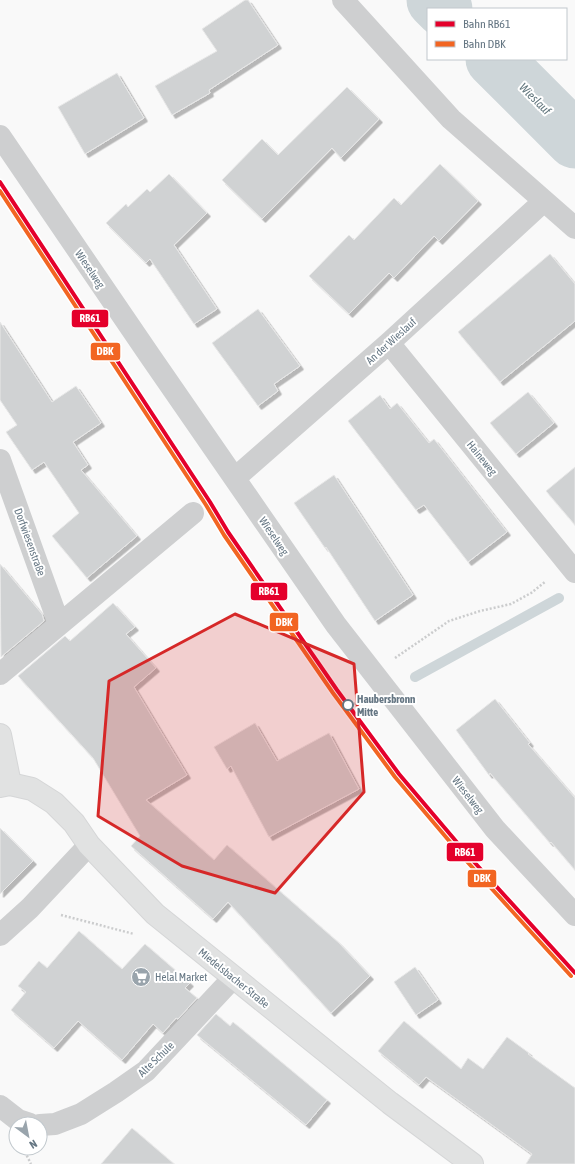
<svg xmlns="http://www.w3.org/2000/svg" width="575" height="1164" font-family="'Asap Condensed',sans-serif">
	<style>
		.lines { fill: none; stroke-linecap: round; stroke-linejoin: round }
		.stream { stroke: #ced6d9; stroke-width: 10 }
		.river { stroke: #ced6d9; stroke-width: 57 }
		.building { fill: #d0d2d3; stroke: #e8e8e8; filter: url(#shadow) }
		.secondary-casing { stroke: #d5d6d7; stroke-width: 24 }
		.path { stroke: #cbcccd; stroke-width: 2.5; stroke-dasharray: 2 2; stroke-linecap: butt }
		.street { stroke: #cecfd0; stroke-width: 22 }
		.secondary { stroke: #e1e2e2; stroke-width: 22 }
		.rail-1-casing { stroke: #fff; stroke-width: 7 }
		.rail-2-casing { stroke: #fff; stroke-width: 7 }
		.rail-1 { stroke: #e4002b; stroke-width: 4 }
		.rail-2 { stroke: #f26522; stroke-width: 4 }
		.marked { fill: #d62828; fill-opacity: 0.2; stroke: #d62828; stroke-width: 3; stroke-linejoin: round }
		.stop-dot { fill: #fff; stroke: #657683; stroke-width: 2 }
		.labels { text-anchor: middle; stroke-width: 4; stroke-linejoin: round; paint-order: stroke }
		.street-label { font-size: 11px; fill: #657683; stroke: #fff }
		.stop-label { font-size: 11px; font-weight: bold; fill: #657683; stroke: #fff; text-anchor: start }
		.poi-label { font-size: 11px; fill: #657683; stroke: #fff; text-anchor: start }
		.water-label { font-size: 12px; font-style: italic; fill: #60757c; stroke: #fff }
		.line-badge { stroke: #fff; stroke-width: 1.5 }
		.badge-label { font-size: 11px; text-anchor: middle; font-weight: bold; fill: #fff }
	</style>
	<defs>
		<filter id="shadow"><feDropShadow dx="3.5" dy="3.5" stdDeviation="0" flood-color="#0004"/></filter>
	</defs>
	<rect width="100%" height="100%" fill="#f9f9f9"/>
	<g class="lines">
		<!-- stream -->
		<path class="stream" d="M415,677L559,598"/>
		<!-- river -->
		<path class="river" d="M435,0L444,9
			M494,59L575,140"/>
	</g>
	<!-- building -->
	<path class="building" d="M245,0H248L278,45L209,90L210,93L172,115L155,86L217,51L202,29Z
		M117,73L144,118L85,154L58,107Z
		M347,87L379,119L341,158L332,148L262,219L222,180L262,139L278,155Z
		M440,164L478,201L439,241L434,236L394,278L389,273L349,314L309,276L349,235L354,240L394,198L401,205Z
		M169,174L207,213L174,245L217,309L194,324L150,259L146,263L106,223L126,204L128,207L147,189L150,192Z
		M550,254L575,284V321L500,382L458,332Z
		M258,309L300,366L274,384L278,391L258,406L212,343Z
		M0,322L52,402L76,386L101,423L73,442L88,465L81,470L137,536L87,578L52,536L79,513L44,462L32,470L6,432L17,425L0,400Z
		M528,392L554,423L516,454L490,423Z
		M380,395L390,409L397,403L429,443L434,439L507,532L468,562L424,505L416,510L348,421Z
		M575,467V525L546,491Z
		M334,475L413,595L375,621L326,547L325,548L294,503Z
		M0,564L42,614L44,621L1,657Z
		M113,603L135,627L126,634L156,668L134,687L187,775L146,800L214,860L227,845L339,943L370,976L331,1013L228,902L213,919L131,846L140,836L93,758L18,676L65,636L70,641Z
		M495,699L530,743L528,744L575,798V870L551,842L550,843L490,773L489,775L456,730Z
		M255,723L277,761L329,733L359,789L269,837L231,766L227,769L214,747Z
		M0,828L33,861L0,894Z
		M79,931L122,969L145,944L190,983L185,988L197,998L178,1019L176,1018L163,1033L153,1024L122,1060L78,1021L54,1048L11,1010L26,992L18,986L39,961L47,968Z
		M415,967L438,1000L416,1015L394,982Z
		M216,1014L230,1026L233,1022L327,1100L306,1125L197,1035Z
		M404,1021L461,1069L468,1058L483,1069L507,1037L529,1053L528,1054L575,1088V1164H526L532,1154L426,1077L419,1085L378,1051Z
		M132,1128L174,1164H101Z"/>
	<g class="lines">
		<defs>
			<path id="secondary" d="M0,735L10,784
				M0,786L10,784L32,789L54,803L74,823L89,845L155,914L390,1103L472,1164"/>
		</defs>
		<!-- secondary casing -->
		<use href="#secondary" class="secondary-casing"/>
		<!-- path -->
		<path class="path" d="M395,658L449,621L480,611L511,604L531,593L546,581
			M354,704L359,701
			M61,915L134,934
			M25,1152L31,1164"/>
		<!-- street -->
		<path class="street" d="M343,0L451,119L575,228
			M0,136L150,356L336,625L495,829L575,915
			M389,343L575,572
			M0,460L59,624
			M235,478L389,343L544,201
			M0,674L193,513
			M0,935L30,908L89,845
			M0,1106L18,1120L30,1124
			M40,1125L55,1124L81,1114L116,1092L146,1071L233,978"/>
		<!-- secondary -->
		<use href="#secondary" class="secondary"/>
		<defs>
			<path id="rail-1" d="M0,182L210,502L228,532L337,690L399,774L466,853L575,973"/>
			<path id="rail-2" d="M0,191L206,505L224,535L333,693L395,777L462,856L571,976"/>
		</defs>
		<!-- rail-1 casing -->
		<use href="#rail-1" class="rail-1-casing"/>
		<!-- rail-2 casing -->
		<use href="#rail-2" class="rail-2-casing"/>
		<!-- rail-1 -->
		<use href="#rail-1" class="rail-1"/>
		<!-- rail-2 -->
		<use href="#rail-2" class="rail-2"/>
	</g>
	<!-- marked area -->
	<path class="marked" d="M235,614L354,664L364,792L275,893L182,866L98,816L109,681Z"/>
	<!-- icons -->
	<defs>
		<symbol id="supermarket-disc" viewBox="-11 -11 22 22"><circle r="9.5" fill="#99a4ac" stroke="#fff"/><path d="M-6-5.5h2.5l.6 2H6L4.5 2H-2.5L-4.4-4H-6ZM-1.5 3.2a1.3 1.3 0 1 0 .1 0ZM3 3.2a1.3 1.3 0 1 0 .1 0Z" fill="#fff"/></symbol>
	</defs>
	<g fill-rule="evenodd">
		<use href="#supermarket-disc" x="130" y="966" width="22" height="22"/>
	</g>
	<!-- markers -->
	<circle class="stop-dot" cx="348" cy="705" r="5"/>
	<g class="labels">
		<!-- street labels -->
		<g class="street-label">
			<text transform="translate(90 269) rotate(56)" y="4">Wieselweg</text>
			<text transform="translate(391 341) rotate(-42)" y="4">An der Wieslauf</text>
			<text transform="translate(482 458) rotate(51)" y="4">Haineweg</text>
			<text transform="translate(274 536) rotate(56)" y="4">Wieselweg</text>
			<text transform="translate(30 542) rotate(70)" y="4">Dorfwiesenstraße</text>
			<text transform="translate(468 795) rotate(52)" y="4">Wieselweg</text>
			<text transform="translate(234 978) rotate(39)" y="4">Miedelsbacher Straße</text>
			<text transform="translate(156 1059) rotate(-44)" y="4">Alte Schule</text>
		</g>
		<!-- stop labels -->
		<g class="stop-label">
			<text x="357" y="703">Haubersbronn<tspan x="357" dy="13">Mitte</tspan></text>
		</g>
		<!-- poi labels -->
		<g class="poi-label">
			<text x="155" y="981">Helal Market</text>
		</g>
		<!-- water labels -->
		<g class="water-label">
			<text transform="translate(535 99) rotate(45)" y="4">Wieslauf</text>
		</g>
	</g>
	<g class="line-badge">
		<rect x="71" y="309" width="38" height="19" rx="4" fill="#e4002b"/>
		<rect x="90" y="342" width="31" height="19" rx="4" fill="#f26522"/>
		<rect x="250" y="582" width="38" height="19" rx="4" fill="#e4002b"/>
		<rect x="269" y="612" width="30" height="20" rx="4" fill="#f26522"/>
		<rect x="446" y="842" width="38" height="20" rx="4" fill="#e4002b"/>
		<rect x="467" y="869" width="30" height="19" rx="4" fill="#f26522"/>
	</g>
	<g class="badge-label">
		<text x="90" y="322">RB61</text>
		<text x="105" y="355">DBK</text>
		<text x="269" y="595">RB61</text>
		<text x="284" y="626">DBK</text>
		<text x="465" y="856">RB61</text>
		<text x="482" y="882">DBK</text>
	</g>
	<!-- legend -->
	<rect x="427" y="8" width="140" height="52" fill="#ffffff" stroke="#c1c8cd"/>
	<rect x="435" y="21" width="20" height="6" fill="#e4002b" stroke="#c1c8cd"/>
	<text x="463" y="28" font-size="12" fill="#657683">Bahn RB61</text>
	<rect x="435" y="41" width="20" height="6" fill="#f26522" stroke="#c1c8cd"/>
	<text x="463" y="48" font-size="12" fill="#657683">Bahn DBK</text>
	<!-- north arrow -->
	<g transform="translate(28 1136) rotate(148)"><circle r="19" fill="#ffffff" stroke="#c1c8cd"/>
	<path d="M0-3L7 15L0 10L-7 15Z" fill="#99a4ac"/>
	<text y="-6" font-size="11" font-weight="bold" text-anchor="middle" fill="#657683">N</text>
	</g>
</svg>
